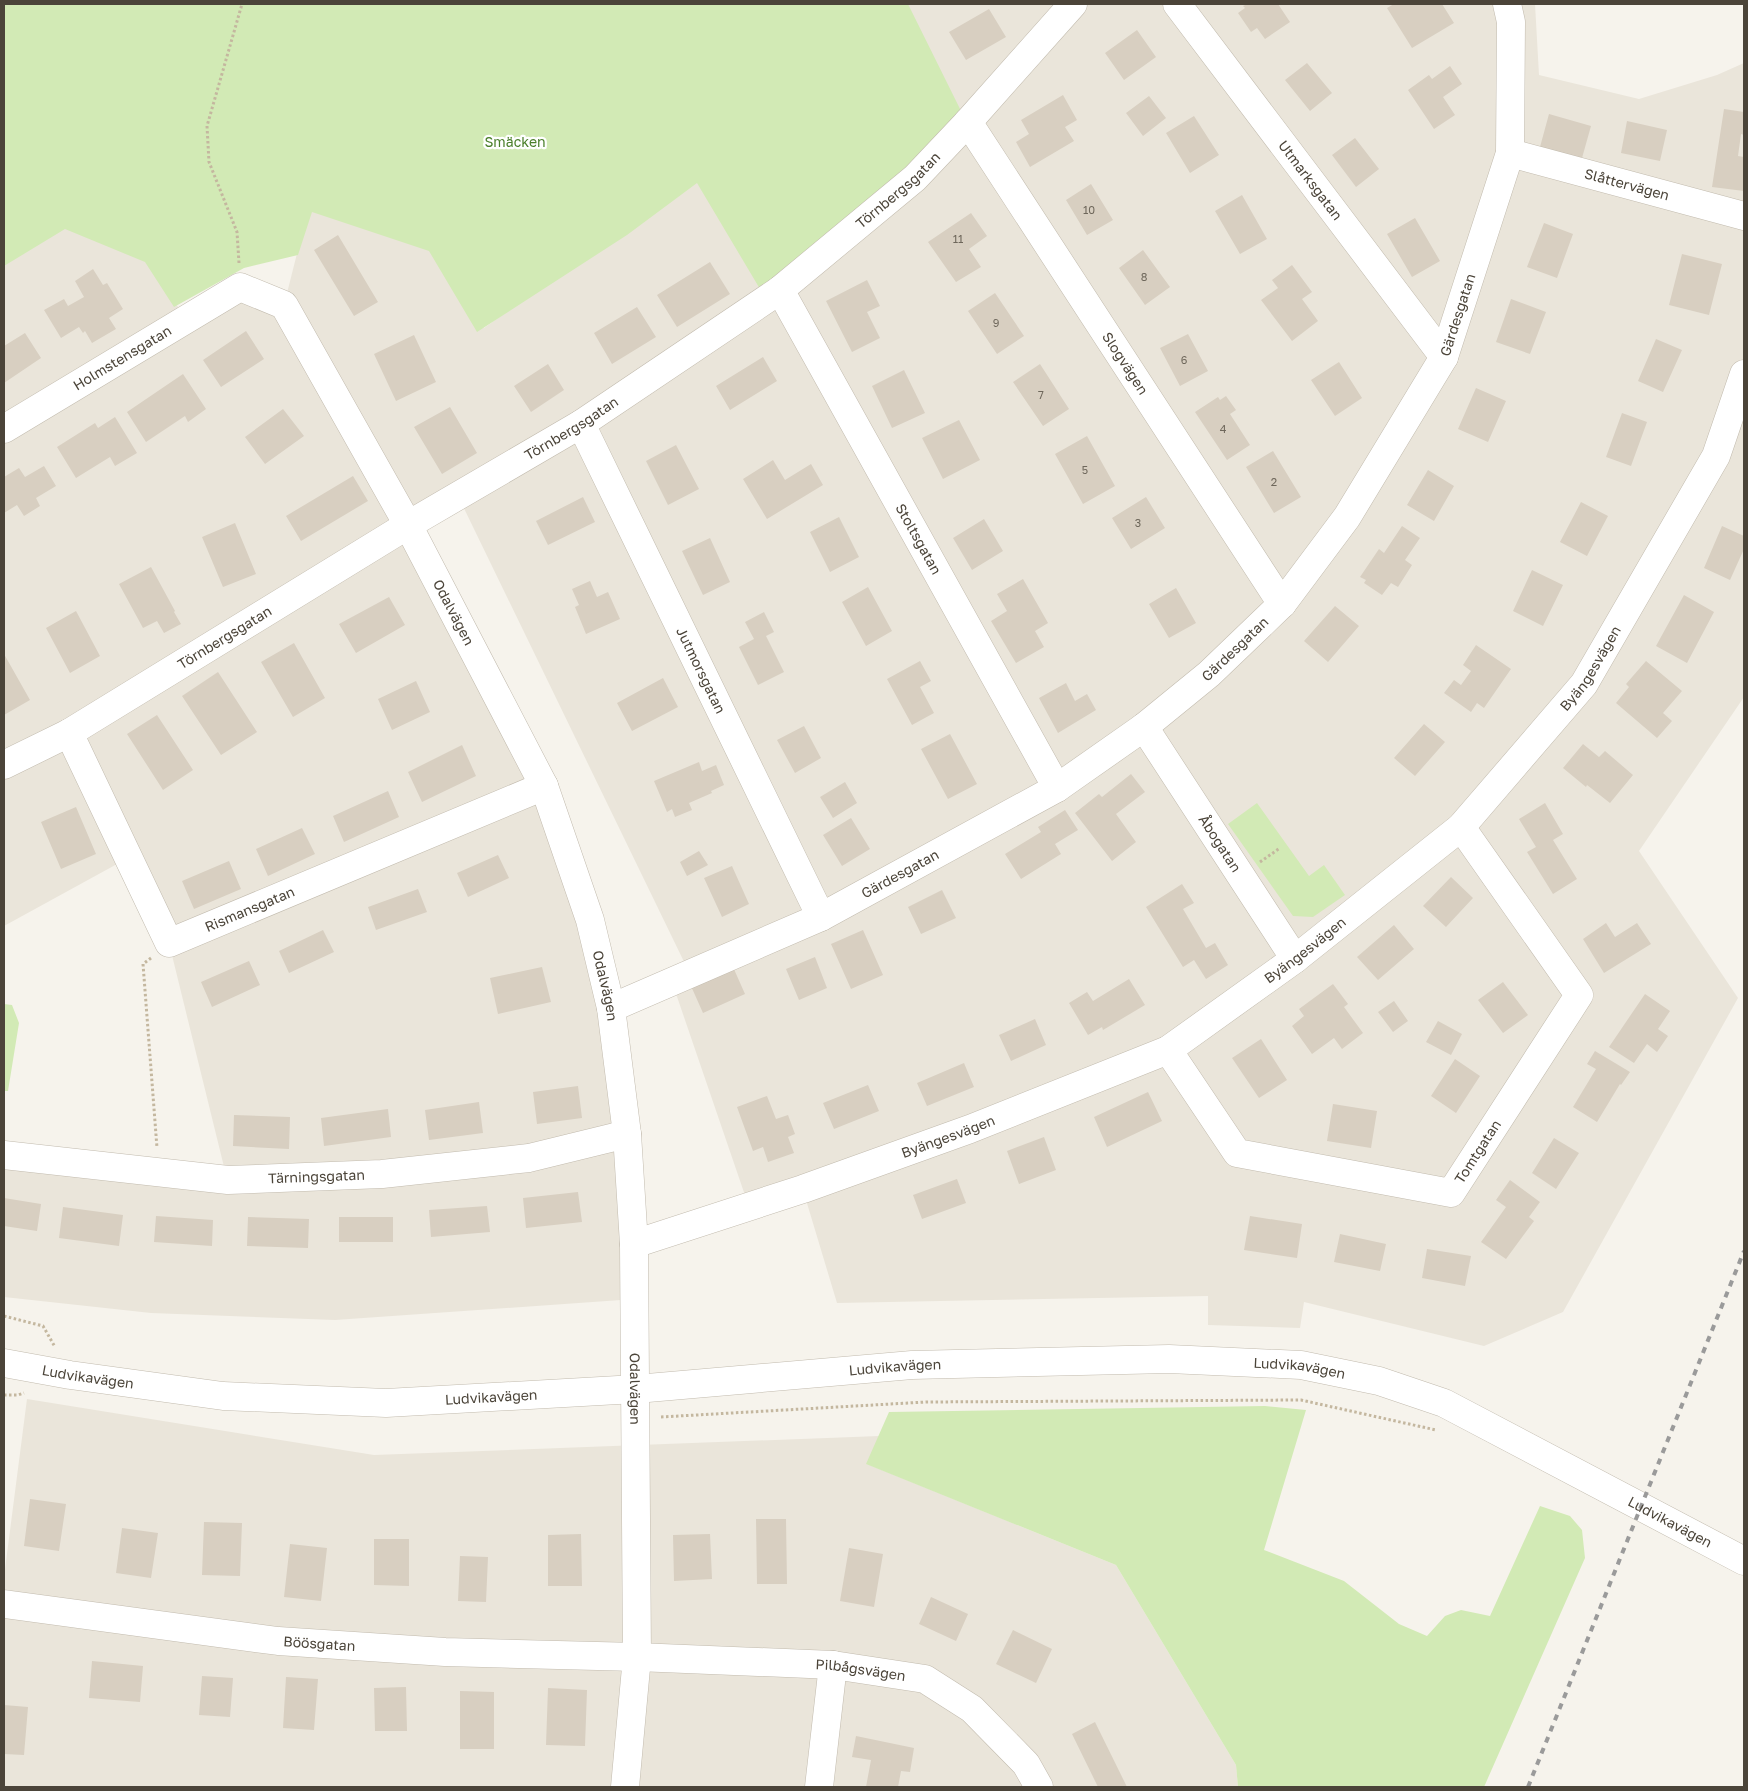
<svg xmlns="http://www.w3.org/2000/svg" width="1748" height="1791" font-family="'Golos Text',sans-serif">
	<style>
		.residential { fill: #eae5da }
		.green { fill: #d2eab5 }
		.building { fill: #d8cfc1 }
		.lines { fill: none; stroke-linecap: round; stroke-linejoin: round }
		.minor-casing { stroke: #c2bbae; stroke-width: 29 }
		.tertiary-casing { stroke: #c2bbae; stroke-width: 29 }
		.path { stroke: #c4b79f; stroke-width: 3; stroke-dasharray: 2.5 2.5; stroke-linecap: butt }
		.minor { stroke: #fff; stroke-width: 28 }
		.tertiary { stroke: #fff; stroke-width: 28 }
		.rail { stroke: #9a9a9a; stroke-width: 4; stroke-dasharray: 6 6; stroke-linecap: butt }
		.labels { text-anchor: middle; stroke-width: 4.5; stroke-linejoin: round; paint-order: stroke }
		.number-label { font-size: 11px; fill: #6e675b }
		.park-label { font-size: 14px; fill: #4a7f2a; stroke: #fff }
		.street-label { font-size: 14px; fill: #4b4439; stroke: #fff }
	</style>
	<rect width="100%" height="100%" fill="#f6f3ec"/>
	<!-- residential -->
	<path class="residential" d="M864,4H1535L1539,75L1639,99L1717,75L1744,63V697L1639,851L1738,998L1563,1312L1484,1346L1304,1302L1300,1328L1208,1325V1296L837,1303L803,1190L749,1207L672,982L689,972L458,496L408,526L544,786L590,920L635,1299L335,1320L151,1313L4,1297V1155L227,1179L169,943L128,858L4,926V258L76,218L144,256L186,319L240,287L284,305L308,210L438,249L484,328L708,169Z
		M27,1399L374,1455L879,1436L867,1464L1116,1565L1236,1765L1238,1787H4V1577Z"/>
	<!-- green -->
	<path class="green" d="M4,4H908L965,119L760,289L697,183L627,235L477,332L429,251L312,212L298,255L244,268L174,307L145,262L65,229L4,266Z
		M1257,803L1309,876L1324,865L1345,895L1313,917L1293,916L1228,824Z
		M4,1004L12,1005L19,1023L8,1091H4Z
		M1265,1406L1306,1410L1264,1550L1344,1581L1399,1624L1427,1636L1445,1616L1461,1610L1490,1616L1540,1506L1570,1516L1582,1530L1585,1558L1484,1787H1238L1236,1765L1116,1565L866,1464L889,1412Z"/>
	<!-- building -->
	<path class="building" d="M1247,4H1278L1290,22L1265,39L1257,28L1251,32L1238,13L1245,8L1243,6Z
		M1394,4H1442L1454,23L1412,48L1387,8Z
		M989,9L1006,37L966,60L949,32Z
		M1137,30L1156,57L1124,80L1105,53Z
		M1307,63L1332,93L1310,111L1285,80Z
		M1450,66L1462,84L1443,97L1455,115L1434,129L1408,90L1429,75L1432,79Z
		M1063,95L1077,120L1065,127L1074,141L1030,167L1016,142L1029,134L1021,120Z
		M1149,96L1166,118L1143,136L1126,113Z
		M1724,109L1744,112V135L1741,134L1738,156L1744,157V191L1712,187Z
		M1549,114L1591,126L1582,158L1540,147Z
		M1194,116L1219,155L1190,173L1166,133Z
		M1627,121L1667,130L1660,161L1621,153Z
		M1355,138L1379,169L1356,187L1332,155Z
		M1091,184L1113,220L1087,235L1066,200Z
		M1242,195L1267,239L1240,254L1215,211Z
		M971,213L987,236L969,249L981,267L956,282L928,242Z
		M1415,218L1440,261L1412,277L1387,234Z
		M1544,223L1573,234L1557,278L1527,267Z
		M338,235L378,302L354,316L314,250Z
		M1143,250L1170,287L1145,305L1119,268Z
		M1682,254L1722,264L1709,315L1669,305Z
		M710,262L730,294L677,327L657,295Z
		M1292,265L1312,292L1302,299L1318,321L1292,341L1261,300L1278,288L1272,280Z
		M93,269L103,285L107,283L123,309L109,318L116,329L92,343L85,331L83,333L79,327L61,338L44,310L64,299L68,306L84,297L75,281Z
		M867,280L880,306L867,312L880,338L852,352L826,301Z
		M995,293L1024,336L997,354L968,311Z
		M1511,299L1546,312L1530,354L1496,342Z
		M637,307L656,337L612,364L594,333Z
		M246,331L264,359L221,387L203,360Z
		M25,333L41,358L4,383V346Z
		M1188,334L1208,371L1180,386L1160,348Z
		M414,335L436,382L396,401L374,354Z
		M1656,339L1682,350L1663,392L1638,381Z
		M763,357L777,381L730,410L716,386Z
		M1339,362L1362,398L1335,416L1311,380Z
		M548,364L564,390L531,412L514,386Z
		M1040,364L1069,409L1043,426L1013,382Z
		M904,370L925,413L892,428L872,386Z
		M183,374L206,409L188,422L185,416L146,442L127,412Z
		M1476,388L1506,401L1488,442L1458,429Z
		M1226,396L1236,410L1230,414L1250,445L1227,460L1195,412L1218,397L1220,400Z
		M450,407L477,453L442,474L414,427Z
		M283,409L304,436L265,464L245,437Z
		M1622,413L1647,422L1631,466L1606,457Z
		M115,417L137,453L115,466L110,457L76,478L57,447L95,423L98,428Z
		M959,420L980,460L943,479L922,438Z
		M1087,436L1115,486L1083,504L1055,454Z
		M676,445L699,489L668,505L646,461Z
		M1273,451L1301,497L1274,513L1246,467Z
		M773,460L785,480L811,464L823,485L767,519L743,479Z
		M44,466L56,486L36,498L40,506L24,516L17,505L4,513V477L19,468L25,477Z
		M1428,470L1454,486L1434,521L1407,505Z
		M353,476L368,501L301,541L286,516Z
		M583,497L595,522L548,545L536,521Z
		M1146,497L1165,528L1131,549L1112,518Z
		M1581,502L1608,516L1587,556L1560,542Z
		M839,517L859,557L830,572L810,532Z
		M984,519L1003,551L972,570L953,538Z
		M235,523L256,574L223,587L202,537Z
		M1402,526L1420,538L1405,560L1412,565L1398,587L1391,583L1382,595L1364,583L1366,580L1360,577L1379,549L1384,553Z
		M1722,526L1744,536V549L1730,580L1704,568Z
		M710,538L730,582L703,595L682,551Z
		M151,567L175,611L174,612L181,624L164,633L157,621L143,628L119,584Z
		M1532,570L1563,585L1543,626L1513,611Z
		M1023,579L1048,623L1035,631L1044,647L1016,663L991,621L1007,611L997,594Z
		M590,581L597,597L608,592L620,619L586,634L575,607L579,605L572,589Z
		M868,587L892,631L866,646L842,602Z
		M1176,588L1196,623L1169,638L1149,604Z
		M1684,595L1714,612L1687,663L1656,646Z
		M389,597L405,625L356,653L339,624Z
		M1335,606L1359,626L1328,662L1304,641Z
		M76,611L100,656L70,673L46,628Z
		M764,612L774,632L766,636L784,672L758,685L739,647L754,639L745,622Z
		M294,643L325,698L293,717L261,662Z
		M1476,645L1511,669L1484,708L1477,703L1471,712L1444,693L1454,680L1461,685L1471,671L1463,665Z
		M4,654L30,700L4,715Z
		M920,661L931,681L920,687L934,713L912,725L887,679Z
		M1646,661L1682,691L1663,713L1672,721L1657,738L1616,703L1629,687L1626,684Z
		M218,672L257,732L221,755L182,696Z
		M663,678L678,707L632,731L617,703Z
		M416,681L430,712L392,730L378,699Z
		M1066,683L1075,701L1087,694L1096,710L1058,733L1039,698Z
		M157,715L193,770L163,790L127,734Z
		M1424,724L1445,742L1415,776L1394,758Z
		M804,726L821,758L795,773L777,740Z
		M950,734L977,784L948,799L921,749Z
		M1583,744L1599,757L1605,751L1633,775L1610,803L1587,785L1586,787L1563,768Z
		M462,745L476,776L422,802L408,772Z
		M699,762L702,771L716,765L724,785L711,791L712,793L689,803L692,810L675,817L672,809L667,812L654,781Z
		M1131,774L1145,792L1116,814L1136,842L1112,861L1075,813L1099,794L1102,797Z
		M845,782L857,803L833,818L820,797Z
		M388,791L399,817L344,842L333,816Z
		M1545,803L1563,834L1553,840L1577,879L1553,894L1527,852L1536,847L1519,819Z
		M76,807L96,854L61,869L41,822Z
		M1065,810L1078,830L1055,844L1061,854L1021,879L1005,854L1041,832L1038,827Z
		M851,818L870,849L842,866L823,835Z
		M302,828L315,854L268,876L256,849Z
		M699,851L708,865L687,876L680,862Z
		M498,855L509,878L468,897L457,873Z
		M229,861L241,889L194,909L182,881Z
		M732,866L749,904L722,917L704,878Z
		M1451,877L1473,898L1446,927L1423,906Z
		M1182,884L1194,903L1183,909L1206,948L1215,943L1228,965L1206,979L1194,960L1183,967L1146,907Z
		M418,889L427,912L376,930L368,907Z
		M942,890L956,918L921,934L908,907Z
		M1606,923L1615,937L1637,923L1651,944L1604,973L1583,939Z
		M1394,925L1414,949L1378,980L1357,957Z
		M323,930L334,952L289,973L279,951Z
		M863,930L883,975L851,989L831,944Z
		M815,957L827,988L799,1000L786,969Z
		M249,961L260,985L212,1007L201,982Z
		M542,967L551,1002L498,1014L490,978Z
		M733,967L745,994L703,1013L691,986Z
		M1129,979L1145,1005L1103,1030L1102,1027L1088,1035L1069,1003L1087,992L1093,1001Z
		M1503,982L1528,1015L1503,1033L1478,1000Z
		M1333,984L1348,1004L1344,1007L1363,1033L1342,1049L1334,1038L1312,1054L1292,1026L1304,1016L1299,1009Z
		M1645,994L1670,1011L1658,1029L1668,1036L1657,1052L1647,1044L1634,1063L1609,1047Z
		M1394,1001L1408,1021L1393,1032L1378,1012Z
		M1035,1019L1046,1045L1011,1061L999,1035Z
		M1438,1021L1462,1034L1451,1055L1426,1042Z
		M1261,1039L1287,1080L1259,1098L1232,1058Z
		M1595,1051L1630,1072L1621,1085L1620,1084L1597,1122L1573,1107L1596,1069L1587,1064Z
		M1455,1059L1480,1076L1456,1113L1431,1096Z
		M964,1063L974,1087L927,1106L917,1083Z
		M868,1085L879,1111L834,1129L823,1103Z
		M578,1086L582,1118L537,1124L533,1092Z
		M1148,1092L1162,1121L1107,1147L1094,1117Z
		M767,1096L776,1119L788,1115L795,1134L788,1137L794,1153L768,1162L763,1147L753,1151L737,1107Z
		M479,1102L483,1133L429,1140L425,1110Z
		M1333,1104L1377,1111L1371,1148L1327,1141Z
		M388,1109L391,1137L324,1146L321,1118Z
		M234,1115L290,1117L289,1149L233,1146Z
		M1044,1137L1056,1170L1019,1184L1007,1151Z
		M1554,1138L1579,1153L1556,1189L1532,1173Z
		M957,1179L966,1203L922,1219L913,1195Z
		M1510,1180L1540,1202L1529,1217L1534,1221L1506,1259L1481,1242L1506,1207L1496,1200Z
		M578,1192L582,1222L526,1228L523,1198Z
		M4,1198L41,1204L37,1231L4,1226Z
		M487,1206L490,1232L431,1237L429,1210Z
		M63,1207L123,1215L119,1246L59,1238Z
		M156,1216L213,1220L212,1246L154,1242Z
		M1250,1216L1302,1224L1297,1258L1244,1250Z
		M248,1217L309,1219L308,1248L247,1246Z
		M339,1217H393V1242H339Z
		M1340,1234L1386,1244L1380,1271L1334,1262Z
		M1427,1249L1471,1256L1465,1286L1422,1278Z
		M30,1499L66,1504L59,1551L24,1546Z
		M756,1519H786L787,1584H757Z
		M204,1522L242,1523L240,1576L202,1575Z
		M122,1528L158,1533L151,1578L116,1573Z
		M581,1534L582,1586H548V1535Z
		M710,1534L712,1579L674,1581L673,1535Z
		M374,1539H409V1586L374,1585Z
		M290,1544L327,1548L321,1601L284,1597Z
		M849,1548L883,1554L874,1607L840,1601Z
		M460,1556L488,1557L486,1602L458,1601Z
		M931,1597L968,1614L956,1641L919,1624Z
		M1013,1630L1052,1649L1036,1683L996,1664Z
		M92,1661L143,1666L140,1702L89,1698Z
		M202,1676L233,1678L230,1717L199,1715Z
		M286,1677L318,1679L314,1730L283,1728Z
		M406,1687L407,1731H375L374,1688Z
		M548,1688L587,1690L585,1746L546,1745Z
		M460,1691L494,1692V1749H460Z
		M4,1705L28,1707L24,1755L4,1754Z
		M1095,1722L1127,1787H1098L1072,1734Z
		M856,1736L914,1748L910,1772L901,1771L898,1787H866L871,1760L852,1757Z"/>
	<g class="lines">
		<defs>
			<g id="minor">
				<path id="s1" d="M1177,4L1444,357"/>
				<path id="s2" d="M968,122L1282,604"/>
				<path id="s3" d="M1510,153L1744,216"/>
				<path id="s4" d="M780,290L1057,788"/>
				<path id="s5" d="M581,424L821,917"/>
				<path id="s6" d="M4,429L240,287L284,305L408,525L544,786L590,920L611,1008L627,1134L634,1244L637,1657L625,1787"/>
				<path id="s7" d="M1144,727L1295,959"/>
				<path id="s8" d="M69,733L169,943L544,786"/>
				<path id="s9" d="M4,765L69,733L408,525L581,424L780,290L915,178L968,122L1073,4"/>
				<path id="s10" d="M611,1008L821,917L1057,788L1144,727L1209,674L1282,604L1347,517L1444,357L1510,153L1511,22L1507,4"/>
				<path id="s11" d="M1168,1050L1237,1153L1451,1193L1579,995L1461,827"/>
				<path id="s12" d="M4,1155L228,1180L382,1174L529,1158L627,1134"/>
				<path id="s13" d="M634,1244L803,1189L970,1129L1168,1050L1295,959L1461,827L1584,684L1716,456L1744,374"/>
				<path id="s14" d="M4,1604L278,1641L445,1652L637,1657L833,1665L925,1679L972,1709L1026,1764L1039,1787"/>
				<path d="M819,1787L833,1665"/>
			</g>
			<g id="tertiary">
				<path id="s15" d="M4,1363L70,1375L223,1396L386,1403L636,1389L912,1365L1169,1359L1301,1365L1379,1381L1444,1403L1744,1561"/>
			</g>
		</defs>
		<!-- minor casing -->
		<use href="#minor" class="minor-casing"/>
		<!-- tertiary casing -->
		<use href="#tertiary" class="tertiary-casing"/>
		<!-- path -->
		<path class="path" d="M239,263L237,232L209,162L207,126L242,4
			M1260,862L1280,848
			M151,958L143,964L157,1148
			M4,1316L43,1326L55,1347
			M4,1395H18L24,1393
			M661,1417L926,1402L1301,1400L1436,1430"/>
		<!-- minor -->
		<use href="#minor" class="minor"/>
		<!-- tertiary -->
		<use href="#tertiary" class="tertiary"/>
		<!-- rail -->
		<path class="rail" d="M1528,1787L1744,1251"/>
	</g>
	<g class="labels">
		<!-- number labels -->
		<g class="number-label">
			<text x="1089" y="214">10</text>
			<text x="958" y="243">11</text>
			<text x="1144" y="281">8</text>
			<text x="996" y="327">9</text>
			<text x="1184" y="364">6</text>
			<text x="1041" y="399">7</text>
			<text x="1223" y="433">4</text>
			<text x="1085" y="474">5</text>
			<text x="1274" y="486">2</text>
			<text x="1138" y="527">3</text>
		</g>
		<!-- park labels -->
		<g class="park-label">
			<text x="515" y="147">Smäcken</text>
		</g>
		<!-- street labels -->
		<g class="street-label">
			<text dy="5" stroke="none"><textPath href="#s1" startOffset="221">Utmarksgatan</textPath></text>
			<text dy="5" stroke="none"><textPath href="#s3" startOffset="121">Slåttervägen</textPath></text>
			<text dy="5" stroke="none"><textPath href="#s9" startOffset="1065">Törnbergsgatan</textPath></text>
			<text dy="5" stroke="none"><textPath href="#s10" startOffset="1129">Gärdesgatan</textPath></text>
			<text dy="5" stroke="none"><textPath href="#s6" startOffset="138">Holmstensgatan</textPath></text>
			<text dy="5" stroke="none"><textPath href="#s2" startOffset="288">Slogvägen</textPath></text>
			<text dy="5" stroke="none"><textPath href="#s9" startOffset="660">Törnbergsgatan</textPath></text>
			<text dy="5" stroke="none"><textPath href="#s4" startOffset="285">Stoltsgatan</textPath></text>
			<text dy="5" stroke="none"><textPath href="#s6" startOffset="674">Odalvägen</textPath></text>
			<text dy="5" stroke="none"><textPath href="#s9" startOffset="255">Törnbergsgatan</textPath></text>
			<text dy="5" stroke="none"><textPath href="#s10" startOffset="724">Gärdesgatan</textPath></text>
			<text dy="5" stroke="none"><textPath href="#s13" startOffset="1142">Byängesvägen</textPath></text>
			<text dy="5" stroke="none"><textPath href="#s5" startOffset="274">Jutmorsgatan</textPath></text>
			<text dy="5" stroke="none"><textPath href="#s7" startOffset="139">Åbogatan</textPath></text>
			<text dy="5" stroke="none"><textPath href="#s10" startOffset="319">Gärdesgatan</textPath></text>
			<text dy="5" stroke="none"><textPath href="#s8" startOffset="320">Rismansgatan</textPath></text>
			<text dy="5" stroke="none"><textPath href="#s13" startOffset="738">Byängesvägen</textPath></text>
			<text dy="5" stroke="none"><textPath href="#s6" startOffset="1079">Odalvägen</textPath></text>
			<text dy="5" stroke="none"><textPath href="#s13" startOffset="332">Byängesvägen</textPath></text>
			<text dy="5" stroke="none"><textPath href="#s11" startOffset="391">Tomtgatan</textPath></text>
			<text dy="5" stroke="none"><textPath href="#s12" startOffset="314">Tärningsgatan</textPath></text>
			<text dy="5" stroke="none"><textPath href="#s15" startOffset="895">Ludvikavägen</textPath></text>
			<text dy="5" stroke="none"><textPath href="#s15" startOffset="1300">Ludvikavägen</textPath></text>
			<text dy="5" stroke="none"><textPath href="#s15" startOffset="85">Ludvikavägen</textPath></text>
			<text dy="5" stroke="none"><textPath href="#s6" startOffset="1484">Odalvägen</textPath></text>
			<text dy="5" stroke="none"><textPath href="#s15" startOffset="490">Ludvikavägen</textPath></text>
			<text dy="5" stroke="none"><textPath href="#s15" startOffset="1705">Ludvikavägen</textPath></text>
			<text dy="5" stroke="none"><textPath href="#s14" startOffset="318">Böösgatan</textPath></text>
			<text dy="5" stroke="none"><textPath href="#s14" startOffset="860">Pilbågsvägen</textPath></text>
		</g>
	</g>
	<!-- border -->
	<rect width="1748" height="1791" fill="none" stroke="#4b4439" stroke-width="10"/>
</svg>
